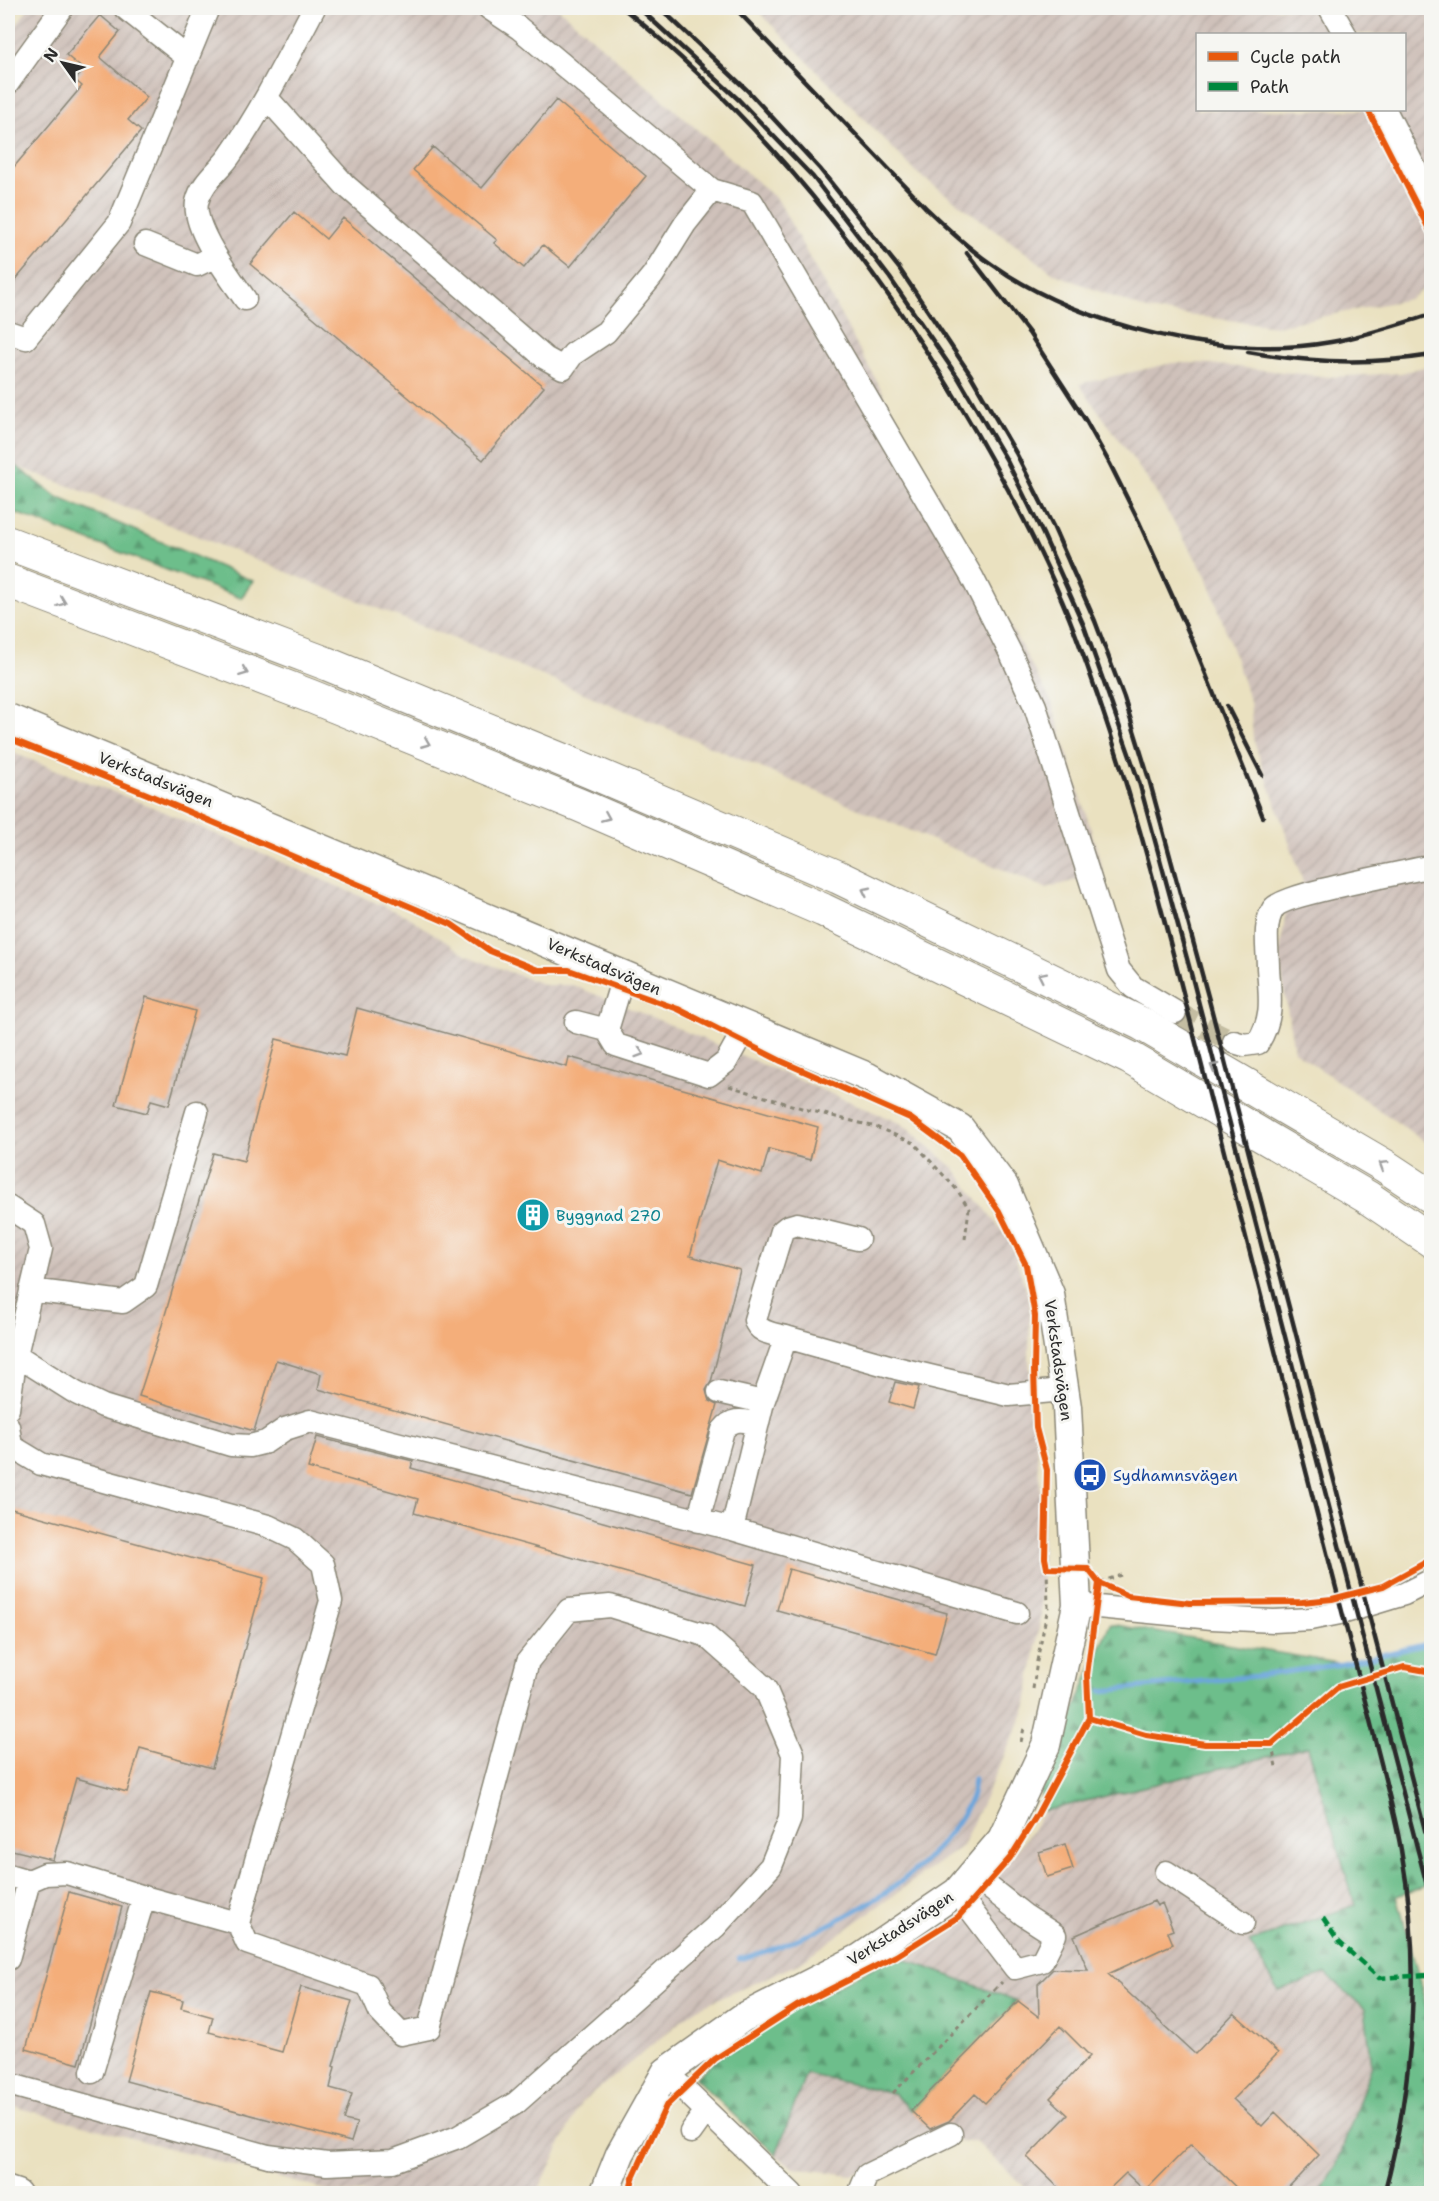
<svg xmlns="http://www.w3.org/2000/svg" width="1439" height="2201" font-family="'Shantell Sans',sans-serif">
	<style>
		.industrial { fill: url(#industrial-furrows); fill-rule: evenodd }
		.forest { fill: url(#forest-firs); stroke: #4c745b; stroke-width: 1.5 }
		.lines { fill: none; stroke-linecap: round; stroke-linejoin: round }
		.stream { stroke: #6ca6dc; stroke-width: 5 }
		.building { fill: #f4ae7a }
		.minor-tunnel { stroke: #c4bda2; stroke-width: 22; stroke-dasharray: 22 11; stroke-linecap: butt }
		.minor-casing { stroke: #8a8676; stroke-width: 25 }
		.major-casing { stroke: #8a8676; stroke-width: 31 }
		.highway-casing { stroke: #8a8676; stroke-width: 35 }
		.path { stroke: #8a8676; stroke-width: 3; stroke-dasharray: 4.5 4.5; stroke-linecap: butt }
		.minor { stroke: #fff; stroke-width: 22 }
		.major { stroke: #fff; stroke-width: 28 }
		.highway { stroke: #fff; stroke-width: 33 }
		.rail { stroke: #2b2b2b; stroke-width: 4.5 }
		.quiet { stroke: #00873e; stroke-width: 4.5; stroke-dasharray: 9 4.5; stroke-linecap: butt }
		.cycleway-casing { stroke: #f6f6f2; stroke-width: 10 }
		.cycleway { stroke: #e8590c; stroke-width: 6 }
		.oneway { stroke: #a0a0a0 }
		.labels { text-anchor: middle; stroke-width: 6; stroke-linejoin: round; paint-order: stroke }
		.street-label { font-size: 16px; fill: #2b2b2b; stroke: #f6f6f2 }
		.culture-label { font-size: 16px; fill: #0d838f; stroke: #f6f6f2; text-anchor: start }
		.transit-label { font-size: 16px; fill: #164399; stroke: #f6f6f2; text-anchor: start }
	</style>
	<defs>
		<pattern id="industrial-furrows" width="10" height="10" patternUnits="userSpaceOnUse" patternTransform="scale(1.5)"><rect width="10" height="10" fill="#cfc1ba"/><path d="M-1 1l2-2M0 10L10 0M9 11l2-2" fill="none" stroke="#b2a6a0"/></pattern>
		<pattern id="forest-firs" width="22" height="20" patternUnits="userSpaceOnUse" patternTransform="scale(1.5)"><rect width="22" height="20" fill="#6dbe8b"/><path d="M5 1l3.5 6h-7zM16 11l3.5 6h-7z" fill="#5a9b72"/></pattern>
	</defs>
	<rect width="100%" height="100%" fill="#f6f6f2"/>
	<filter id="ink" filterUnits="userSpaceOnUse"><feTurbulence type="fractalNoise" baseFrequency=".0167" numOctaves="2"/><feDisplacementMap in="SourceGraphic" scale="12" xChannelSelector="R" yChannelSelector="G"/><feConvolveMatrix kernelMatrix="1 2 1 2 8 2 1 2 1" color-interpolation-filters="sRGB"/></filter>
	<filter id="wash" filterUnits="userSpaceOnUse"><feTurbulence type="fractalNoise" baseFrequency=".008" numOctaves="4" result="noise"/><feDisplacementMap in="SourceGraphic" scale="24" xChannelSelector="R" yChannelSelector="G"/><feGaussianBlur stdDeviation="1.35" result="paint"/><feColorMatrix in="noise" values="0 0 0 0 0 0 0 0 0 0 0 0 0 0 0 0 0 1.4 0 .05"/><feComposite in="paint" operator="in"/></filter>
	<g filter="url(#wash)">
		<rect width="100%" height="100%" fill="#eae1c0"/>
		<!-- industrial -->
		<path class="industrial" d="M28,8H558L778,200L1052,703L1104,873L1046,888L462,642L114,503L8,463V38Z
			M755,8H1431V284L1409,299L1276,326L1147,310L1055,274L917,173ZM1198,34H1404V110H1198Z
			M1172,363H1200L1330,377L1401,373L1431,365V1146L1294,1051L1279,959L1286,909L1303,882L1253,739L1250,701L1208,579L1150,483L1079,384Z
			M8,751L155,808L407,916L467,956L545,985H572L661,1021L902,1124L954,1168L1010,1241L1030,1301L1029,1359L1043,1520L1041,1617L1025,1711L962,1846L798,1964L697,2008L581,2103L537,2193H336L8,2105Z
			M1308,1747L1355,1905L1326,1974L1365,2009L1372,2065L1337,2164L1320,2193H1031L976,2142H960L951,2134L852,2175L794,2168L776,2155L695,2078L715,2059L797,2006L896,1956L958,1917L1010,1858L1032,1831L1044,1811Z"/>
		<!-- forest -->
		<path class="forest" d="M8,463L16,466L57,497L253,581L241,598L8,510Z
			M1110,1624L1343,1664L1431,1643V1884L1397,1896L1431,2024V2193H1320L1337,2164L1372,2065L1365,2009L1326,1974L1279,1991L1249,1942L1355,1905L1308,1747L1044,1811L1040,1792Z
			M896,1956L1018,2001L911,2111L893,2093L806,2074L776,2155L695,2078C752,2024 827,1991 896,1956Z"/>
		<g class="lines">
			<!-- stream -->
			<path class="stream" d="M1101,1691L1257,1676L1343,1664L1432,1643
				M739,1959C788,1948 878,1904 915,1870C934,1854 962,1820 971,1797C973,1792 973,1785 974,1779"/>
		</g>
		<g id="blocks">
			<!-- building -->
			<path class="building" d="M100,15L120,32L100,57L147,97L128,120L141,131L8,289V174L82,86L75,80L84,70L66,55Z
				M556,100L646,176L570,267L543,245L524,268L494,243L497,240L413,170L433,147L482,188Z
				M294,212L326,239L343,218L544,387L483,460L250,264Z
				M146,997L195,1011L169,1105L151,1100L147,1113L116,1105Z
				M357,1008L567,1067L569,1057L818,1127L810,1160L769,1149L762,1174L717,1160L690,1256L740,1270L711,1382L706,1390L709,1401L717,1405L692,1493L318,1389L321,1374L276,1360L254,1431L139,1396L162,1325L213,1153L244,1161L276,1039L345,1056Z
				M895,1382L919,1387L913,1409L889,1402Z
				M317,1437L413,1461L411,1468L756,1565L745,1606L414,1513L418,1499L308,1468Z
				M8,1508L264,1578L212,1768L140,1748L127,1792L76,1778L53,1860L8,1849Z
				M789,1569L947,1613L935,1654L777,1610Z
				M1065,1844L1073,1869L1047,1877L1039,1852Z
				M69,1892L122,1907L79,2064L26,2049Z
				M1154,1901L1157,1906L1162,1903L1173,1930L1168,1932L1173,1944L1108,1974L1195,2054L1234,2013L1278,2053L1233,2099L1262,2126L1275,2112L1319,2155L1283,2193H1242L1191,2144L1145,2191L1126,2173L1105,2193H1064L1027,2157L1068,2115L1050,2098L1090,2056L1060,2026L985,2103L975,2094L949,2121L930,2129L911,2111L1018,2001L1039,2017L1038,1984L1053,1969L1088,1970L1074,1936Z
				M301,1987L352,2001L333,2066L335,2067L330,2088L352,2094L344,2120L357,2123L351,2142L126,2081L151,1992L183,2000L181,2008L213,2017L209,2032L282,2052Z"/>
		</g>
	</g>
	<g filter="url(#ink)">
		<use href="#blocks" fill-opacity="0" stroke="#8a8676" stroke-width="1.5"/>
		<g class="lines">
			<!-- minor-tunnel -->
			<path class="minor-tunnel" d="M1175,1012L1234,1042"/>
			<defs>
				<path id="minor" d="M125,8L188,58
					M489,8L519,28L712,190L752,202L972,577L1011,654L1035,706L1119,970L1133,987L1175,1012
					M1330,8L1345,34
					M8,83L62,8
					M267,98L345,185L545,358L563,368L573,354L606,332L653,275L685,224L712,190
					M1385,110L1432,202
					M145,244L197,265L216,256
					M245,299C230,277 192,228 197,202C202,181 220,171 231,154C263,108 288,57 314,8
					M8,332L26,338L119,223L208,8
					M624,974L607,1030L616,1045L709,1075L726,1062L746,1026
					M576,1022L607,1030
					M1234,1042L1244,1045L1258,1043C1274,1016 1270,998 1268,968C1268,949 1263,925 1273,909C1282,894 1408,872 1432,866
					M8,1207L34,1224L41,1249L16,1355L8,1409
					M31,1290L123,1302L146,1286L197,1112
					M786,1337C774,1334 758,1333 755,1320L782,1231L787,1227L797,1224L858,1239
					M16,1355L76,1393L103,1406L231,1445L250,1446L266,1442L285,1429L310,1421L732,1529L763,1402L786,1337L896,1368L1009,1395L1064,1390
					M719,1392L763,1402
					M8,1426L11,1446L41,1464L268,1526L295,1539L323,1564L331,1601L238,1923L247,1943L368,1985L380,2012L401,2034L429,2028L528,1661L569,1610L610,1606L705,1635L765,1688L793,1754L790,1819L771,1866L715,1927L516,2103L458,2137L393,2161L327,2164L268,2156L8,2084
					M698,1521L723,1430C733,1417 743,1421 758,1423
					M732,1529L1017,1613
					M1077,1605L1212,1618L1274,1621L1310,1619L1345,1612L1404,1594L1432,1580
					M1166,1872L1243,1923
					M8,1875L29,1881L8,1959
					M29,1881L45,1874L67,1873L144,1897L92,2072
					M957,1892L1015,1968L1042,1961L1055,1935L1024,1915L972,1874
					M144,1897L238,1923
					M666,2072L792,2194
					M691,2132L706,2111
					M859,2194L867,2175L951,2134"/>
				<path id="major" d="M8,718L868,1077L960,1128L1004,1186L1050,1294L1067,1407L1077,1605L1046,1745L1002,1839L957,1892L860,1958L742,2018L666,2072L620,2154L604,2194
					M8,2191L17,2194"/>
				<path id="highway" d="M8,543L325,663L589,771L838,877L1142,1024L1385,1166L1432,1197
					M8,581L310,696L579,805L823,910L1130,1058L1367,1197L1432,1241"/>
			</defs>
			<!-- minor casing -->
			<use href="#minor" class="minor-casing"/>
			<!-- major casing -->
			<use href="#major" class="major-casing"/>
			<!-- highway casing -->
			<use href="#highway" class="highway-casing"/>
			<!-- path -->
			<path class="path" d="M729,1086L808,1110L876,1127L914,1143L958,1191L969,1209L965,1239
				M1100,1582L1121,1575
				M1037,1661L1048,1607L1047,1568
				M1033,1689L1037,1661
				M1021,1742L1024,1728
				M1272,1744L1276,1767
				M893,2093L1002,1982"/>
			<!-- minor -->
			<use href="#minor" class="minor"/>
			<!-- major -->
			<use href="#major" class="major"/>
			<!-- highway -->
			<use href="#highway" class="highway"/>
			<!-- rail -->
			<path class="rail" d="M623,8C776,131 899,293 994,464C1024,518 1053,575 1075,633C1138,798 1177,973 1222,1144C1276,1354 1330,1564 1384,1775C1390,1800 1397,1825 1401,1850C1422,1964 1414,2082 1384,2194
				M639,8L739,100L813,177L890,278L959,379L1006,459L1043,534L1084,626L1139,782L1192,977L1432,1905
				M660,8L747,90L820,169L899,268L970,374L1016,453L1054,528L1095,621L1124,698L1149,779L1209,1000L1432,1857
				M735,8L927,209C948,229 969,249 993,265C1080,327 1226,361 1331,342C1365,336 1399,324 1432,314
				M967,253L1029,333L1086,421L1110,464L1139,522L1193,642L1263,817
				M1248,352C1310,363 1370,365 1432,355
				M1227,706L1262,775"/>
			<!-- quiet -->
			<path class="quiet" d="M1323,1918L1339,1942L1379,1978L1428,1975"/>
			<defs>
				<path id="cycleway" d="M1368,110L1432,235
					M8,738L147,794L451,924L490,951L538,970H569L678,1009L781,1061L910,1118L960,1155L999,1211L1026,1265L1035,1316L1034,1371L1036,1428L1047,1470L1045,1558L1047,1568L1088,1569L1099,1583L1128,1596L1190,1603L1302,1602L1332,1599L1383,1586L1432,1559
					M1089,1718L1146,1735L1205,1744H1272L1338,1687L1404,1667L1432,1672
					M629,2194L633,2178L666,2106L715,2059L797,2006L896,1956L958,1917L1010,1858L1037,1815L1089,1718L1087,1675L1099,1583"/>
			</defs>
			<!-- cycleway casing -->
			<use href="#cycleway" class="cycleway-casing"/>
			<!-- cycleway -->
			<use href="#cycleway" class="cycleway"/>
		</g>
		<!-- one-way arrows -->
		<defs><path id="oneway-chevron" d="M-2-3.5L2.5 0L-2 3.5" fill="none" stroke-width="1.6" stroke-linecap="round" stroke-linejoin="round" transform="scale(1.5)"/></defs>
		<g class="oneway">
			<use href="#oneway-chevron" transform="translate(62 602) rotate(21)"/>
			<use href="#oneway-chevron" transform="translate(244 672) rotate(21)"/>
			<use href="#oneway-chevron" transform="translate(426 743) rotate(22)"/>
			<use href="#oneway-chevron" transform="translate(606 817) rotate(23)"/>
			<use href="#oneway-chevron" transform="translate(866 891) rotate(-154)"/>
			<use href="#oneway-chevron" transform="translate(1042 976) rotate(-154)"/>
			<use href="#oneway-chevron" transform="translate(640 1053) rotate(18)"/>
			<use href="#oneway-chevron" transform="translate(1214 1067) rotate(-150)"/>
			<use href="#oneway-chevron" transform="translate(1383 1165) rotate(-148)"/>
		</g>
	</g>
	<!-- icons -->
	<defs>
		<symbol id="building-disc" viewBox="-11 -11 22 22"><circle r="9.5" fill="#0f9aa8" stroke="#f6f6f2"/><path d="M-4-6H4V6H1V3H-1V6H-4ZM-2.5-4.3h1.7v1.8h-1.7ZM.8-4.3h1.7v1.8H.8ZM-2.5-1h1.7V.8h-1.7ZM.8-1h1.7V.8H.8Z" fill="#fff"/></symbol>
		<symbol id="bus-disc" viewBox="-11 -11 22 22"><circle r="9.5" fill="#1a4fb4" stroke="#f6f6f2"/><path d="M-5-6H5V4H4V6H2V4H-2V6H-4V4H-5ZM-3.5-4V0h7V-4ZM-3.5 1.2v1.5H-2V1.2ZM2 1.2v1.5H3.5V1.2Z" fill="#fff"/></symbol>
	</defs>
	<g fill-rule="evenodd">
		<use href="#building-disc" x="514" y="1196" width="38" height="38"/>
		<use href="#bus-disc" x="1071" y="1456" width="38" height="38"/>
	</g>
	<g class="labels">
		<!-- street labels -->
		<g class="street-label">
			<text transform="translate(156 779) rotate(22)" y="6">Verkstadsvägen</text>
			<text transform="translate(604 966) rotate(23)" y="6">Verkstadsvägen</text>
			<text transform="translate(1059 1360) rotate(82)" y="6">Verkstadsvägen</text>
			<text transform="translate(900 1928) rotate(-33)" y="6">Verkstadsvägen</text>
		</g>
		<!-- culture labels -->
		<g class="culture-label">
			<text x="556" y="1221">Byggnad 270</text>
		</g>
		<!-- transit labels -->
		<g class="transit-label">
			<text x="1113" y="1481">Sydhamnsvägen</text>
		</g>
	</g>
	<!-- margin -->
	<rect width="1439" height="2201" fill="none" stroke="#f6f6f2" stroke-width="30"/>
	<!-- legend -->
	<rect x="1196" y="33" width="210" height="78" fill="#f6f6f2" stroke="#a5a5a2" stroke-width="1.5"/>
	<rect x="1208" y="52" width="30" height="9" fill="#e8590c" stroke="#a5a5a2" stroke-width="1.5"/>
	<text x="1250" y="63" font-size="18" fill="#2b2b2b">Cycle path</text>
	<rect x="1208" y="82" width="30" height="9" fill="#00873e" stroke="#a5a5a2" stroke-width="1.5"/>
	<text x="1250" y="93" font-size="18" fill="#2b2b2b">Path</text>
	<!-- north arrow -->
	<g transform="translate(63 63) rotate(304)" stroke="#f6f6f2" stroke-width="4.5" paint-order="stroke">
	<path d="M0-4.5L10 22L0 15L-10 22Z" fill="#2b2b2b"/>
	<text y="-9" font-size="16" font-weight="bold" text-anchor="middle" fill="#2b2b2b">N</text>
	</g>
</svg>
